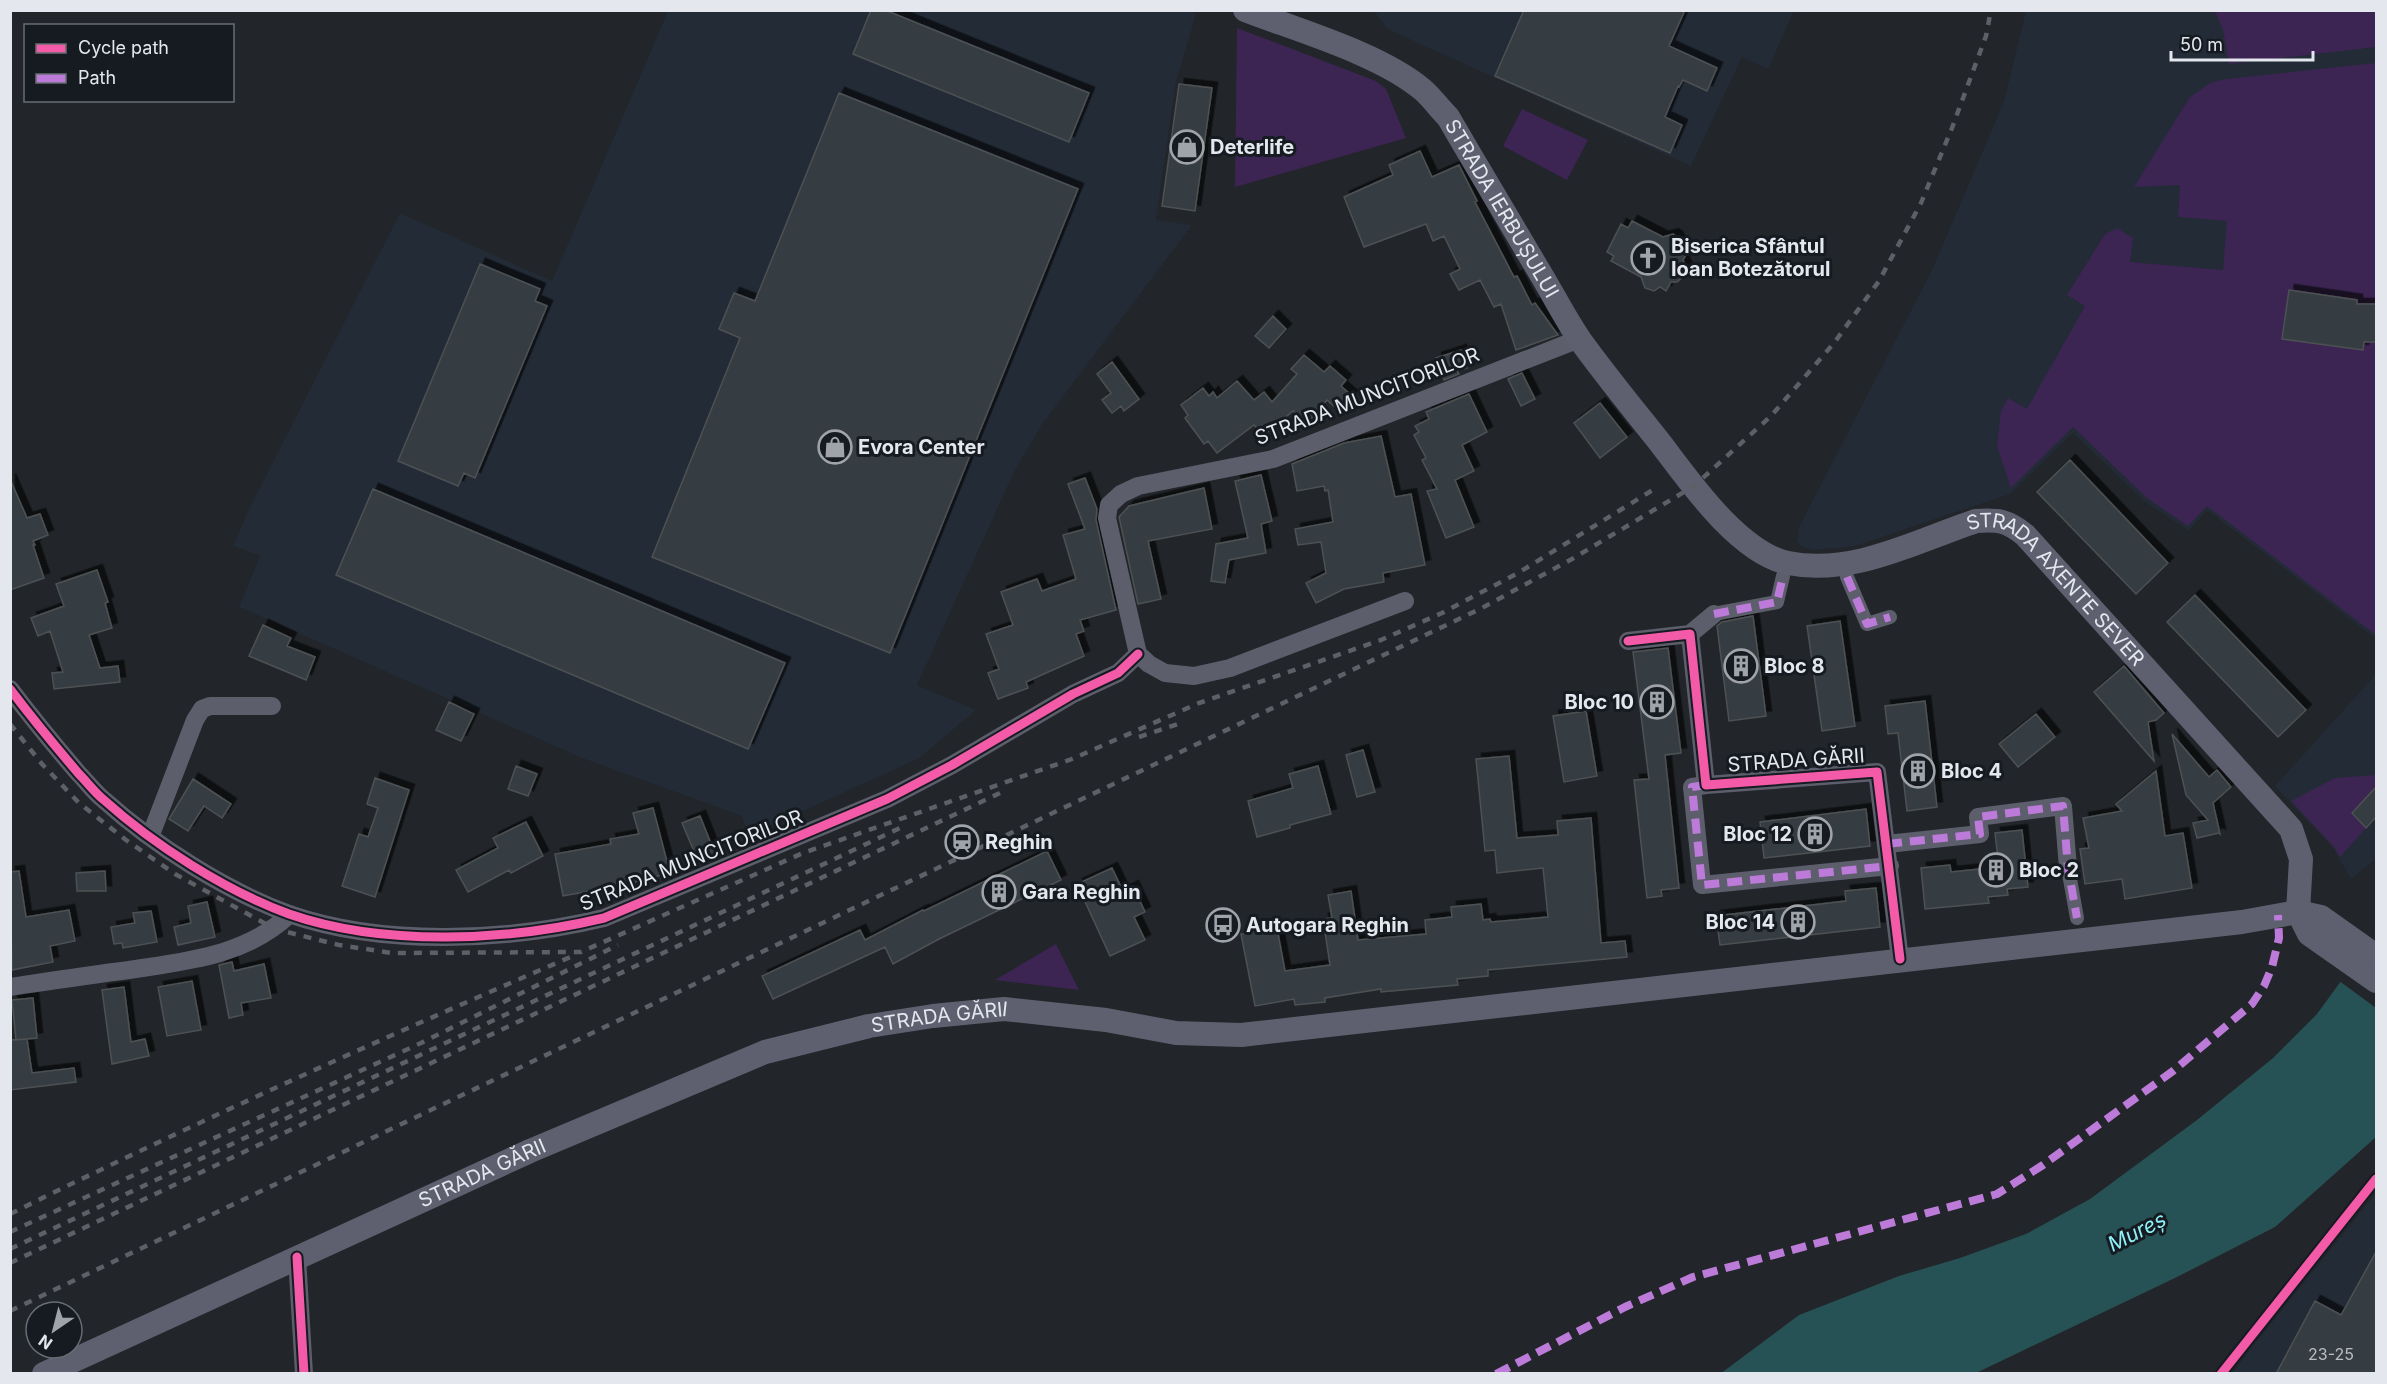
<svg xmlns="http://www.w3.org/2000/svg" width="2387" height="1384" font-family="Inter,sans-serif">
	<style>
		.built { fill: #222b36 }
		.green { fill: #3c2552 }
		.water { fill: #275255 }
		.pier { fill: #222529 }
		.building { fill: #353e43; stroke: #4d5153; stroke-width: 1.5; filter: url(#shadow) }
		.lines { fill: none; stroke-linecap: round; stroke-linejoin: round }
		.pedestrian { stroke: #5d5e6c; stroke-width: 14 }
		.minor { stroke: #5d5e6c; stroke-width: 18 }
		.secondary { stroke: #5e6070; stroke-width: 24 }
		.rail { stroke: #5e5f67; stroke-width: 4.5; stroke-dasharray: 8 8; stroke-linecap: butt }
		.quiet { stroke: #bd7bd9; stroke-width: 8; stroke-dasharray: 15 8; stroke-linecap: butt }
		.cycleway-casing { stroke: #161b22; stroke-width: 13 }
		.cycleway { stroke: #f35aa7; stroke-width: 9 }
		.labels { text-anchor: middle; stroke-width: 6; stroke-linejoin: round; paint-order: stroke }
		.number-label { font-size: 16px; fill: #b8bec3 }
		.poi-label { font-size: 20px; font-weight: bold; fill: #e4e8ee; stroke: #161b22; text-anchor: start }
		.street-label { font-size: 20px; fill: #e4e8ee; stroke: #161b22 }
		.water-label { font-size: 21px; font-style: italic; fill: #8df2f8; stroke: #161b22 }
	</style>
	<defs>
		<filter id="shadow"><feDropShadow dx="5.5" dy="-5.5" stdDeviation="0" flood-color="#0009"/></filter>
	</defs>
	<rect width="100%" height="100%" fill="#222529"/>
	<!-- built -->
	<path class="built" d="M1188,10L1196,14L1176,82L1156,220L1192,225L1043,423L1014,472L917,685L976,710L920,758L748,836L742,816L582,758L239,607L260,556L233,546L249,509L400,213L552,281L668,11Z
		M1374,11H1794L1768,69L1742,57L1691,166L1387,29Z
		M2026,11H2376V639L2207,510L2189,531L2144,501L2073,433L2010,494L1855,546L1814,550L1802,547L1797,541L1799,527L1933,268L2004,101Z
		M2376,674V859L2351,879L2333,848L2275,786Z
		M2376,1193V1373L2232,1374L2252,1347Z"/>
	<!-- green -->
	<path class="green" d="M2215,11H2376V47L2229,64L2223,30Z
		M1237,28L1376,81L1386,89L1406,138L1235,187Z
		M2376,63V635L2207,506L2188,526L2147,498L2073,427L2011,488L1997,446L2001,411L2008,398L2027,409L2085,306L2067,295L2105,234L2117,228L2133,238L2130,262L2223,270L2227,221L2178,217L2180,185L2134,187L2190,97L2210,83L2226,79Z
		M1522,109L1588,140L1567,180L1503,146Z
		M2376,775V800L2369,794L2351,813L2366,828L2340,857L2334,847L2291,801L2335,778Z
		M1056,944L1079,990L995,980Z"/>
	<!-- water -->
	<path class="water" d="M2376,933V1137L2275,1227L2175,1278L1976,1373L1720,1374L1799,1315L1899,1276L1960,1258L2026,1234L2090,1199L2197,1120L2273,1058L2317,1014Z"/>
	<!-- pier -->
	<path class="pier" d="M2376,930V1008L2338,980Z"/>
	<!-- building -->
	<path class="building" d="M871,10H885L1089,93L1069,142L853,54Z
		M1524,10H1685L1669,46L1717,68L1707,91L1683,80L1679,87L1678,86L1665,117L1682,125L1670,153L1495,76Z
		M1179,84L1212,88L1195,211L1162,206Z
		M839,93L1078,189L890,653L652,557L740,338L719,329L734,293L755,301Z
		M1420,151L1432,177L1459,165L1477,201L1475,202L1514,277L1517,276L1532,305L1535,303L1558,335L1516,350L1501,304L1494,307L1480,280L1459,290L1450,274L1460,269L1444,236L1433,241L1426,224L1364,247L1344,197L1393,175L1389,165Z
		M1632,221L1663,237L1673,234L1677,237L1683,248L1688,251L1683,260L1686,267V274L1677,282H1671L1666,291L1660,287L1654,291L1645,288L1641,277L1611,261L1614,256L1607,252L1621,224L1628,228Z
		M480,264L540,289L535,301L547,306L475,478L464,473L458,486L398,461Z
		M2289,290L2357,300V304H2376V342H2364L2363,350L2282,339Z
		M1273,316L1286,329L1269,348L1255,336Z
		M1461,350L1467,368L1457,371L1459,374L1444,380L1436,358Z
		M1304,355L1324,372L1330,366L1346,380L1341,386L1352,396L1339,411L1327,400L1307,424L1293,411L1263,436L1254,425L1217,453L1208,441L1204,444L1185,418L1188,415L1181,405L1203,388L1209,396L1213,392L1217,398L1237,381L1254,400L1264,392L1272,402L1297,374L1291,369Z
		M1112,362L1139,399L1124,411L1121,406L1112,413L1102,400L1111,393L1097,374Z
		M1522,373L1535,399L1521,406L1508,379Z
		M1469,394L1487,432L1462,445L1474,471L1455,480L1474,527L1446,538L1427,491L1437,489L1422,460L1426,458L1414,435L1419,432L1415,426L1429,419L1426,412Z
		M1600,403L1627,437L1600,458L1574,423Z
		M1381,436L1395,497L1411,494L1425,565L1383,573L1384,582L1344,589L1316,603L1306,583L1326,573L1321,542L1298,545L1295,529L1333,522L1328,490L1325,491L1324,486L1297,491L1292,464L1344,443Z
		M2070,460L2168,563L2136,594L2037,492Z
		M1261,475L1272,521L1261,524L1266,553L1229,560L1225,583L1211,581L1216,544L1248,538L1235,481Z
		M1085,478L1097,509L1096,520L1116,610L1080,620L1084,631L1076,634L1084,656L1026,682L1028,688L998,699L988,673L999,669L986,634L1013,625L1001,592L1037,579L1042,591L1076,579L1063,535L1085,529L1068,484Z
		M10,479L27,518L40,514L48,535L33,541L35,545H33L44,578L10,590Z
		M1204,488L1212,529L1148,541L1161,599L1138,604L1119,517L1129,506Z
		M373,489L785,663L748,749L336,575Z
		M97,570L108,602L105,603L112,628L89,635L100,668L118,666L120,682L54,689L52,673L63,672L50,631L38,636L31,618L64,606L56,584Z
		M2195,595L2306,710L2278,737L2167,622Z
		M1753,616L1766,716L1729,721L1717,626L1722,622Z
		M1840,621L1855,726L1822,731L1807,626Z
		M263,625L291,638L287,646L315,657L306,680L249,656Z
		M1668,648L1681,753L1665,755L1679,888L1661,890L1662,896L1647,898L1634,780L1649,779L1633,652Z
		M2124,666L2164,713L2156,720L2148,722L2154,761L2094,692Z
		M1925,701L1937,807L1907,811L1898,733L1888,734L1885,706Z
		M449,702L474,714L461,741L436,730Z
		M1586,711L1597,776L1564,782L1553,716Z
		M2036,714L2055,737L2018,767L1999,744Z
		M2172,734L2209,777L2217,770L2231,787L2213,803L2220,834L2219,833L2197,838L2193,823L2208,820L2186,795Z
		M1363,750L1375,792L1357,797L1346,755Z
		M1509,756L1517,838L1558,835L1557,821L1591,818L1601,943L1625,941L1627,957L1488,970V976L1457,979L1458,985L1381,992V989L1325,998V1002L1295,1005L1294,999L1255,1006L1241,934L1277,928L1285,971L1330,965L1323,919L1332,918L1328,895L1351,891L1358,940L1426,934L1425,920L1452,917L1451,907L1481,904L1483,920L1490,919L1491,922L1548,917L1543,868L1497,873L1495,850L1485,851L1476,759Z
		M516,766L537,774L528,796L508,789Z
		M1318,766L1331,814L1290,825V828L1257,837L1248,801L1293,788L1289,774Z
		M2156,771L2165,836L2183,833L2192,888L2125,899L2122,879L2085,884L2080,849L2089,848L2083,818L2122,811L2116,804Z
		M375,778L409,790L375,897L342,886L359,834L368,837L378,808L367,804Z
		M193,779L231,804L222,818L204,806L188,831L169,819Z
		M2376,787V817L2366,828L2352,813Z
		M653,808L670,873L635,882L636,888L618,891V886L563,896L555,854L611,844L610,839L639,834L633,813Z
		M1866,809L1870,846L1764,858L1760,822Z
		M700,816L716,856L699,863L682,823Z
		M526,822L543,856L511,873L509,870L468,892L456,870L498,848L493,838Z
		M2022,830L2028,887L2007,889L2008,895L1988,897L1989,903L1925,909L1921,868L1950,865L1951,872L1999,867L1995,833Z
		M1047,851L1061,880L939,939L893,964L885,947L773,999L762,976L860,930L865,940L923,910L924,911Z
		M1112,868L1123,891L1133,886L1145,912L1134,917L1145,940L1110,956L1077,884Z
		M19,871L26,917L69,910L75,941L50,946L53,962L12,970L10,872Z
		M105,871L106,891H77L76,873Z
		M1876,888L1880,927L1720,945L1716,916L1846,901L1845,891Z
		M207,902L215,937L178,945L174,927L191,923L188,906Z
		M151,911L157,942L123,948L122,943L114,944L111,927L135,923L133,913Z
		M232,962L234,971L264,964L271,998L241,1003L243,1015L229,1018L219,965Z
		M192,981L201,1030L167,1036L158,987Z
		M124,987L131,1042L145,1039L149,1056L112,1064L102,990Z
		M33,998L37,1038L16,1040L12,1000Z
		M27,1039L32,1073L74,1068L76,1082L10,1090V1040Z
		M2376,1252V1374H2276L2315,1301L2341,1315Z"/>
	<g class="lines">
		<!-- pedestrian -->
		<path class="pedestrian" d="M1847,577L1867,624L1890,617
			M1714,614L1777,602L1783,576
			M2068,868L2077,918"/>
		<!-- minor -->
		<path class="minor" d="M1405,601L1230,668L1194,676L1165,673L1149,664L1138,654L1107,518L1109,505L1121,494L1138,486L1273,459L1579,339
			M1690,634L1714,614
			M1628,641L1690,634L1706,785L1877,772L1900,959
			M10,689C32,718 55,746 79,774C87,782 95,793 104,800C154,845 226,891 289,914C384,947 508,941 604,918L887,799L952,765L1073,694L1118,673L1138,654
			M1706,785L1692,787L1702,885L1890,866
			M150,837L195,720L202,709L210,706H272
			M1887,844L1980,834L1978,817L2063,806L2068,868
			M10,987C50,981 89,975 129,970C187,961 246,956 290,914
			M297,1257L304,1374"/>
		<!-- secondary -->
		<g class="secondary">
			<path id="s1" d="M1245,10C1297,30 1381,54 1423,90C1432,98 1440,109 1448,117C1477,167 1507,217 1536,266C1551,290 1564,317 1580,340C1606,376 1634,410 1661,444C1690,482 1739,553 1788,563C1853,576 1916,541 1976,521C1998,519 2008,521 2025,535L2291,829L2301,859L2298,912"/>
			<path d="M2298,912L2309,934L2376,981"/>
			<path id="s2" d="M44,1374L530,1151L765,1052L869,1026L933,1016L1004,1009L1106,1020L1176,1033L1241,1035L2242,922L2298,912L2321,917L2376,956"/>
		</g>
		<!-- rail -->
		<path class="rail" d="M10,724L42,764L79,803L126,840L175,874L275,929L339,945L392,953L581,952L803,853L1072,759L1199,703L1381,640L1442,613L1518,573L1656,488
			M1139,737L1181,723
			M10,1214C196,1122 385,1037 575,955
			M10,1232L421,1043L618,945
			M10,1249L900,828
			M10,1263L1000,793
			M10,1311L1482,608L1572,559L1694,486L1771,416L1834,343L1879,281L1921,203L1952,128L1986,36L1991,10"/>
		<!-- quiet -->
		<path class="quiet" d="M1847,577L1867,624L1890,617
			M1714,614L1777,602L1783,576
			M1706,785L1692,787L1702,885L1890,866
			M1887,844L1980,834L1978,817L2063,806L2068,868L2077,918
			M1496,1374L1625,1307L1693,1277L1997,1194L2043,1165L2173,1071L2252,1004L2264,986L2272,967L2279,938L2278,915"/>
		<defs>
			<path id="cycleway" d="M1628,641L1690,634L1706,785L1877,772L1900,959
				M10,689C32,718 55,746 79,774C87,782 95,793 104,800C154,845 226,891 289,914C384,947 508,941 604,918L887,799L952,765L1073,694L1118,673L1138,654
				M297,1257L304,1374
				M2221,1374L2376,1179"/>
		</defs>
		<!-- cycleway casing -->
		<use href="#cycleway" class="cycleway-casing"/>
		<!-- cycleway -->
		<use href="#cycleway" class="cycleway"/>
	</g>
	<!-- icons -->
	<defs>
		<symbol id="shop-ring" viewBox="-11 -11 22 22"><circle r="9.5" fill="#161b22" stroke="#a0a4a9" stroke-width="1.5"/><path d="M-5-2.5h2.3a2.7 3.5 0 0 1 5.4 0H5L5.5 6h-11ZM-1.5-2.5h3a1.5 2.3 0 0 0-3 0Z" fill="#a0a4a9"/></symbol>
		<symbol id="church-ring" viewBox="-11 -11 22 22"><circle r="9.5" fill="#161b22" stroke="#a0a4a9" stroke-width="1.5"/><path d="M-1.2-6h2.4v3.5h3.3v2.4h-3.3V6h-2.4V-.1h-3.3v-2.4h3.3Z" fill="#a0a4a9"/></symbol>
		<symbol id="building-ring" viewBox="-11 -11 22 22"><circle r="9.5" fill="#161b22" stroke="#a0a4a9" stroke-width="1.5"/><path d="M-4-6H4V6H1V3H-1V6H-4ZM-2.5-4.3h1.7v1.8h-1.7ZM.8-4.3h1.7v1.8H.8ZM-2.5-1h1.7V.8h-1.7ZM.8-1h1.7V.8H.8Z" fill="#a0a4a9"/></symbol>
		<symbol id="station-ring" viewBox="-11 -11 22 22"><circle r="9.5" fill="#161b22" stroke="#a0a4a9" stroke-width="1.5"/><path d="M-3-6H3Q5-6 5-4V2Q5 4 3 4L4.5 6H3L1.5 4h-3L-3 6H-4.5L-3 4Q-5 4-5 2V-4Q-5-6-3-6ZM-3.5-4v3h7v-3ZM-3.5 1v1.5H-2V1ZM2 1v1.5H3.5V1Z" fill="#a0a4a9"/></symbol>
		<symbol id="bus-ring" viewBox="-11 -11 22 22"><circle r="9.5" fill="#161b22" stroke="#a0a4a9" stroke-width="1.5"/><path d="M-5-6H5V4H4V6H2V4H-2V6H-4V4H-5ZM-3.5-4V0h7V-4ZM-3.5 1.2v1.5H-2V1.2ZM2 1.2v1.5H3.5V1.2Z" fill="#a0a4a9"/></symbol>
	</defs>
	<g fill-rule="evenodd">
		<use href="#shop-ring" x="1168" y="128" width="38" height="38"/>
		<use href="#church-ring" x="1629" y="239" width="38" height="38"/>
		<use href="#shop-ring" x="816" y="428" width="38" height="38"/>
		<use href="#building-ring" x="1722" y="647" width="38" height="38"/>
		<use href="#building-ring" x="1638" y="683" width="38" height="38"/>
		<use href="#building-ring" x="1899" y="752" width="38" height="38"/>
		<use href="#building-ring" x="1796" y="815" width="38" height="38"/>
		<use href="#station-ring" x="943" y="823" width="38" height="38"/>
		<use href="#building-ring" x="1977" y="851" width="38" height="38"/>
		<use href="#building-ring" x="980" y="873" width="38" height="38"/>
		<use href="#building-ring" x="1779" y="903" width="38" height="38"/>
		<use href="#bus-ring" x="1204" y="906" width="38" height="38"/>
	</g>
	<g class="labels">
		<!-- number labels -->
		<g class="number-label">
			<text x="2331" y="1360">23-25</text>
		</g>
		<!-- poi labels -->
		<g class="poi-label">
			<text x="1210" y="154">Deterlife</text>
			<text x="1671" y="253">Biserica Sfântul<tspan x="1671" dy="23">Ioan Botezătorul</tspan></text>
			<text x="858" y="454">Evora Center</text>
			<text x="1764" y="673">Bloc 8</text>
			<text x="1634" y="709" text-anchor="end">Bloc 10</text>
			<text x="1941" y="778">Bloc 4</text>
			<text x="1792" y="841" text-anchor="end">Bloc 12</text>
			<text x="985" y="849">Reghin</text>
			<text x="2019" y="877">Bloc 2</text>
			<text x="1022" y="899">Gara Reghin</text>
			<text x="1775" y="929" text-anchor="end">Bloc 14</text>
			<text x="1246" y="932">Autogara Reghin</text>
		</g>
		<!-- street labels -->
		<g class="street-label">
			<text dy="7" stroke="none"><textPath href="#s1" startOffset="339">STRADA IERBUȘULUI</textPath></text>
			<text transform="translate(1367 396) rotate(-21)" y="7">STRADA MUNCITORILOR</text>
			<text dy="7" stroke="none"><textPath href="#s1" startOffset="1104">STRADA AXENTE SEVER</textPath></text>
			<text transform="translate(1796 760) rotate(-4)" y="7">STRADA GĂRII</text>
			<text transform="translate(691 860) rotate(-22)" y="7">STRADA MUNCITORILOR</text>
			<text dy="7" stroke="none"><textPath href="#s2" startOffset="968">STRADA GĂRII</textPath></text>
			<text dy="7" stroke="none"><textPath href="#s2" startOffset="482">STRADA GĂRII</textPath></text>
		</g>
		<!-- water labels -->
		<g class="water-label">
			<text transform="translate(2137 1232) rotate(-27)" y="7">Mureș</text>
		</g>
	</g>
	<!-- border -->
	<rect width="2387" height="1384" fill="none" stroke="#e4e8ee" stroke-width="24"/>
	<!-- legend -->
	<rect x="24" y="24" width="210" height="78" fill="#161b22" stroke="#686d74" stroke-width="1.5"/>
	<rect x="36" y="44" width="30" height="9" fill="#f35aa7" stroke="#686d74" stroke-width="1.5"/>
	<text x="78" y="54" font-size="18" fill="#e4e8ee">Cycle path</text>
	<rect x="36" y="74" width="30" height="9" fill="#bd7bd9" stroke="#686d74" stroke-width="1.5"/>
	<text x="78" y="84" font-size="18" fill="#e4e8ee">Path</text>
	<!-- north arrow -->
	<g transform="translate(54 1330) rotate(215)"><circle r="28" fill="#161b22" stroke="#686d74" stroke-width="1.5"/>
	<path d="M0-4.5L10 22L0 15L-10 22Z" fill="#a0a4a9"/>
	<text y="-9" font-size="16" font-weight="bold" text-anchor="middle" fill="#e4e8ee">N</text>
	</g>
	<!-- scale -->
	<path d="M2171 51v9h142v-9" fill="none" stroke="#e4e8ee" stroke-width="3"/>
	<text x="2180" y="51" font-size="18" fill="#e4e8ee" stroke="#161b22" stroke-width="4.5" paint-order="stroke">50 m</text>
</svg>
